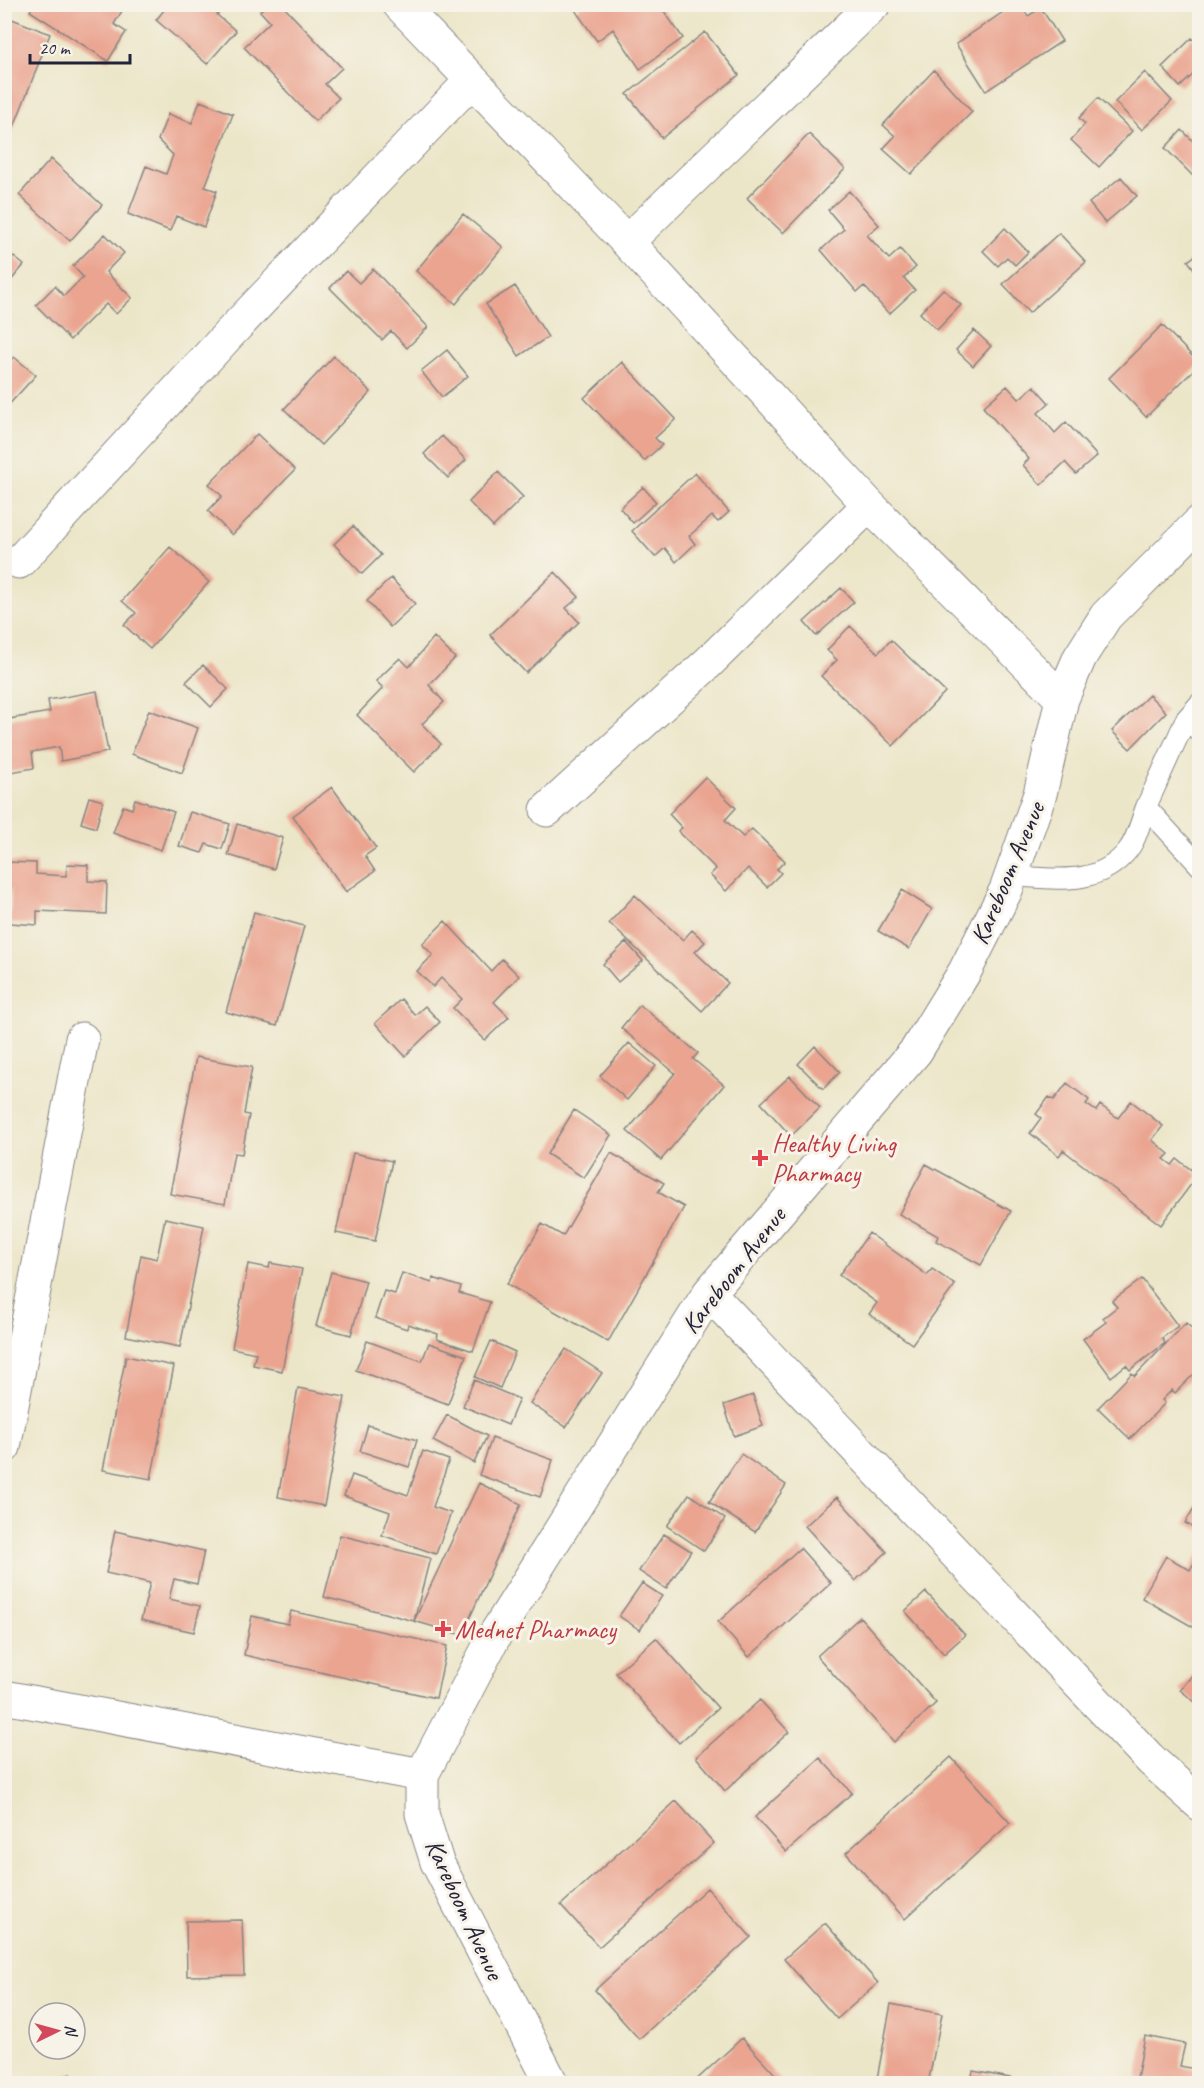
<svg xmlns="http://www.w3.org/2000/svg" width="1204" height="2088" font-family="Caveat,sans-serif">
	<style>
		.building { fill: #eaa490 }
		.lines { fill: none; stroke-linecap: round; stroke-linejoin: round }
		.lane-casing { stroke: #878482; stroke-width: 22 }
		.street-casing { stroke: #878482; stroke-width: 35 }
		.lane { stroke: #fff; stroke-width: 20 }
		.street { stroke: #fff; stroke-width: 33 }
		.health-dot { fill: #e0444e; stroke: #f7f3e8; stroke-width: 2 }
		.labels { text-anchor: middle; stroke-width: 6; stroke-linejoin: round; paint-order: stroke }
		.street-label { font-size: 26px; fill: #22223b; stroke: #f7f3e8 }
		.health-label { font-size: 26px; fill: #be3a42; stroke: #f7f3e8; text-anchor: start }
	</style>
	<rect width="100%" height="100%" fill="#f7f3e8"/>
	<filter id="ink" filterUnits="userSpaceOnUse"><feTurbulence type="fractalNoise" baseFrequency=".0167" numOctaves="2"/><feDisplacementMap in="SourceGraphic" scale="12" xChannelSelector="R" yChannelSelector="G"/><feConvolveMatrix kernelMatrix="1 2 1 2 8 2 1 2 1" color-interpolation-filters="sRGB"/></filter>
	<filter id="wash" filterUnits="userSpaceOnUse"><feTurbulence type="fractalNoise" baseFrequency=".008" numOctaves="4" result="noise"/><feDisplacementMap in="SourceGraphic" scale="24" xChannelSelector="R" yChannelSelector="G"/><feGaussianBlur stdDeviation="1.35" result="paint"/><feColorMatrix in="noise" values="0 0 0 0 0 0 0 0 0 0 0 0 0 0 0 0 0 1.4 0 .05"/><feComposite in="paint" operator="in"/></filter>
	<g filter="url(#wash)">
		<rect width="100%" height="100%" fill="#ece6c9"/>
		<g id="blocks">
			<!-- building -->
			<path class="building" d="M34,4H112L122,11L114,24L126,32L108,61L30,11Z
				M169,4H226L217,15L236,31L207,64L156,20Z
				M267,4H281L342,68L325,84L339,98L315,121L244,47L270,22L260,11Z
				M583,4H659L683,38L640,69L613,29L597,41L575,10Z
				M1015,4H1020L1028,16L1041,8L1062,41L986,91L956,44Z
				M12,19L50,34L5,150L4,39Z
				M705,32L739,75L662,138L627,94Z
				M1192,38L1200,46V68L1180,87L1162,67Z
				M934,70L972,112L911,174L883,149L895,136L883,125Z
				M1145,72L1172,101L1142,130L1115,102Z
				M1098,98L1132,131L1099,167L1071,140L1085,124L1079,118Z
				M200,101L233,114L205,187L217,191L204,227L176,216L170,231L128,214L146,166L166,174L173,155L158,140L168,114L192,123Z
				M1182,130L1200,148V183L1165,148Z
				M809,134L845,169L783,233L747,198Z
				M51,159L102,205L70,241L19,195Z
				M1121,177L1137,196L1105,223L1089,203Z
				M849,191L879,225L867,235L889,259L900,249L916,267L904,278L915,290L889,314L864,286L857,292L821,250L844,229L828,210Z
				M463,214L503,247L456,304L416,271Z
				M1005,228L1028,252L1015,265L1007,257L998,266L983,251Z
				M1059,233L1086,262L1029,313L1003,284Z
				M105,234L124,253L106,272L132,298L116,314L106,304L70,340L36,305L55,286L64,296L83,277L73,266Z
				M4,249L24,265L4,289Z
				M1200,252V277L1188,261Z
				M373,269L428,327L407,348L391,331L382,340L330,288L346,271L359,283Z
				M515,286L548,337L519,356L486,304Z
				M943,289L961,305L937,330L920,313Z
				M1162,325L1200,364L1146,417L1109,378Z
				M974,330L991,346L973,366L956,350Z
				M447,350L468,376L442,397L421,371Z
				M334,356L371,392L321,445L284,409Z
				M14,357L36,375L4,410V367Z
				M622,362L676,419L655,438L662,445L644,461L584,398Z
				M1007,386L1019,399L1034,386L1049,403L1038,413L1055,433L1066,422L1097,456L1076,474L1065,462L1041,485L1023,465L1029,459L983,407Z
				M257,434L295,470L232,535L208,511L222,496L209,484Z
				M442,436L466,460L448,478L424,454Z
				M498,472L523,497L493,527L469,502Z
				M695,473L729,512L718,522L712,516L689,536L695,544L676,562L665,548L655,557L632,531Z
				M643,487L656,502L633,523L620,508Z
				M353,526L381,555L362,574L334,544Z
				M170,547L209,582L150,649L124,625L136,613L122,601Z
				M555,572L579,597L566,608L579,622L526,673L490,635Z
				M391,578L415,604L390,627L367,601Z
				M841,588L854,602L816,636L804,622Z
				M850,626L878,653L891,640L945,692L893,746L821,676L837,660L827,650Z
				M434,637L455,658L429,685L444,702L422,724L441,744L414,772L357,715L383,688L376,681L400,658L409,667Z
				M203,665L228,689L211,707L186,682Z
				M97,691L108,752L61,761L59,747L32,752L34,768L11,772L8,754L4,755V720L50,712L48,700Z
				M1149,695L1166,712L1130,749L1112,731Z
				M149,710L198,728L182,773L132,754Z
				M705,777L736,808L725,820L743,837L752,829L785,861L777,869L781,873L767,887L748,868L726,891L710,875L716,869L678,831L682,828L669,814Z
				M332,787L376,848L365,856L375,871L346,892L293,816Z
				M89,797L103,801L96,828L81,823Z
				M135,799L174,812L161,850L113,833L123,806L132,809Z
				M190,812L230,824L222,849L206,844L202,853L179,846Z
				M237,824L283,838L274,869L228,855Z
				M4,862L36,863V874L66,876L67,864L88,865V881L107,882L106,914L37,911V925L10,923L11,890L4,889Z
				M902,890L932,909L909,949L878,931Z
				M635,895L683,940L692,930L705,942L695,952L728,983L702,1011L609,923Z
				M254,912L304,926L277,1026L226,1012Z
				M445,921L491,971L502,959L519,976L494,1002L509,1017L485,1040L453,1008L462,999L441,978L433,987L417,971L433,955L422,944Z
				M626,942L643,961L618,982L603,964Z
				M401,999L415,1015L425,1006L440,1022L405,1056L375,1023Z
				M640,1005L698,1053L693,1059L724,1085L661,1160L627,1131L675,1073L621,1028Z
				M629,1043L656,1066L627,1100L600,1076Z
				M815,1046L840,1072L823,1089L798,1064Z
				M196,1057L252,1067L244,1114L249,1115L242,1154L234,1153L225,1204L170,1194Z
				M790,1076L820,1108L791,1136L761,1103Z
				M1067,1083L1089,1100L1086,1104L1096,1111L1100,1105L1118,1118L1131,1101L1163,1126L1152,1140L1169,1154L1164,1159L1172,1165L1177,1159L1198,1175L1161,1225L1063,1150L1059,1156L1030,1133L1041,1118L1036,1114L1049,1097L1054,1100Z
				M574,1110L611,1135L584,1178L547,1154Z
				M353,1153L392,1161L375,1241L336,1233Z
				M611,1153L664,1183L658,1192L684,1207L608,1342L507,1284L542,1224L563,1236Z
				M926,1164L1011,1211L981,1265L936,1241L938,1236L899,1214Z
				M165,1218L204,1226L180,1347L126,1336L141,1255L157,1259Z
				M869,1233L927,1275L932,1269L955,1285L912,1344L869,1314L877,1303L839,1275Z
				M270,1263L302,1269L282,1371L253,1365L256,1353L232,1348L248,1264L269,1268Z
				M331,1272L366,1281L351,1335L316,1326Z
				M402,1273L432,1283L433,1278L461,1287L459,1293L490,1302L473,1351L437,1339L438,1334L408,1324L407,1329L375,1318L384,1291L395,1294Z
				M1142,1279L1178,1326L1162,1338L1165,1343L1130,1370L1126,1365L1111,1377L1083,1339L1106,1322L1103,1318L1117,1307L1112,1301Z
				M1186,1323L1200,1336V1368L1175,1393L1172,1390L1162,1400L1165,1403L1130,1439L1098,1408L1132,1373L1135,1376Z
				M367,1341L422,1361L429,1343L466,1356L448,1404L356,1370Z
				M491,1341L515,1352L500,1388L475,1377Z
				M566,1349L602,1373L566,1427L530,1403Z
				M126,1356L174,1366L151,1479L103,1470Z
				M474,1380L519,1399L508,1425L463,1406Z
				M298,1388L345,1397L324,1506L278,1497Z
				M753,1395L763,1426L734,1436L724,1405Z
				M447,1415L487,1436L474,1463L433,1441Z
				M368,1425L417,1440L409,1467L360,1451Z
				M492,1438L553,1460L540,1497L479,1475Z
				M423,1451L449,1460L433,1507L451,1513L436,1554L382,1535L390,1512L344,1496L352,1475L408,1495Z
				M741,1454L786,1485L755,1532L709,1502Z
				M479,1483L521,1504L462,1635L414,1621Z
				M689,1494L725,1519L704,1551L667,1526Z
				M837,1497L887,1552L855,1581L805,1526Z
				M1200,1498V1531L1185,1523Z
				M115,1531L204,1551L197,1584L174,1579L169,1599L200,1606L194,1632L141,1620L150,1583L106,1573Z
				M664,1534L691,1551L666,1589L639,1571Z
				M340,1535L430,1558L414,1621L324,1597Z
				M800,1548L831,1583L749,1657L718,1622Z
				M1200,1552V1631L1142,1598L1166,1556L1190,1570Z
				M642,1583L662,1596L640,1630L619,1616Z
				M926,1592L965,1635L944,1654L905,1611Z
				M291,1611L447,1646L436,1698L244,1655L252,1616L288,1624Z
				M860,1617L936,1703L894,1742L817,1656Z
				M656,1638L718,1708L679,1743L616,1673Z
				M1200,1666V1706L1180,1690Z
				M760,1700L789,1732L725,1791L696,1757Z
				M951,1757L1010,1823L905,1919L846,1853Z
				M820,1758L852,1793L786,1852L755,1817Z
				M676,1801L714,1843L599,1947L561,1905Z
				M707,1888L751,1937L639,2039L595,1990Z
				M242,1920L244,1975L187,1976L186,1921Z
				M825,1923L878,1983L837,2019L784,1959Z
				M891,2004L942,2014L928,2084H876Z
				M1145,2036L1185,2044L1180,2066L1200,2070V2084H1163L1137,2078Z
				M742,2038L784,2084H692Z
				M973,2071L1031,2082V2084H970Z
				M71,2074L75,2084H46L45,2083Z"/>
		</g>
	</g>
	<g filter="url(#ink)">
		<use href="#blocks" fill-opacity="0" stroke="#878482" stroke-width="1.5"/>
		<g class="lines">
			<defs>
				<path id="lane" d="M1186,719L1200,732
					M1146,807L1186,719L1200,703
					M1011,876C1053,878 1098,888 1128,850C1137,839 1141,820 1146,807L1200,866"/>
				<path id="street" d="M399,4L627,242L869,505L1062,699
					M627,242L874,4
					M19,562L230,333L471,81
					M547,810L708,663L869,505
					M709,1293L1151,1760L1200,1804
					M4,1447L82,1039
					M4,1697L422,1775
					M552,2084L437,1862L422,1814V1775L496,1633L709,1293L916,1051L965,971L1006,890L1040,794L1062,699L1080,657L1106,616L1200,522"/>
			</defs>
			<!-- lane casing -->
			<use href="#lane" class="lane-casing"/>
			<!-- street casing -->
			<use href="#street" class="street-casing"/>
			<!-- lane -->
			<use href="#lane" class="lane"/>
			<!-- street -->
			<use href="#street" class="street"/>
		</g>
	</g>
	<!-- markers -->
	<g class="health-dot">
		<path d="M757 1149h6v6h6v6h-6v6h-6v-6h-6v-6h6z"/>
		<path d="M440 1620h6v6h6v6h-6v6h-6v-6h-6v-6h6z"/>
	</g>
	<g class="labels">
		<!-- street labels -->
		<g class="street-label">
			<text transform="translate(1007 873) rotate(-67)" y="9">Kareboom Avenue</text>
			<text transform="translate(733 1270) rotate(-52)" y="9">Kareboom Avenue</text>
			<text transform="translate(465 1909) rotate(65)" y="9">Kareboom Avenue</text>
		</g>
		<!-- health labels -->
		<g class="health-label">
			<text x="772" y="1152">Healthy Living<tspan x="772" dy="30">Pharmacy</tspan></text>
			<text x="455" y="1638">Mednet Pharmacy</text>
		</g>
	</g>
	<!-- margin -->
	<rect width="1204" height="2088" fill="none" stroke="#f7f3e8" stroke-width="24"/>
	<!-- north arrow -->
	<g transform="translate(57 2031) rotate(85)"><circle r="28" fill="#f7f3e8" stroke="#a29fa3" stroke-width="1.5"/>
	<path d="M0-4.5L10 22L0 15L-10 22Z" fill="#d1495b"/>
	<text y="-9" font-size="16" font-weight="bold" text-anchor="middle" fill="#22223b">N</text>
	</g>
	<!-- scale -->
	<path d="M30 54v9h100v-9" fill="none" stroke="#22223b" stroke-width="3"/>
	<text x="39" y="54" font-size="18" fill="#22223b" stroke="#f7f3e8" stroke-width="4.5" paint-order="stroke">20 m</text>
</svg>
